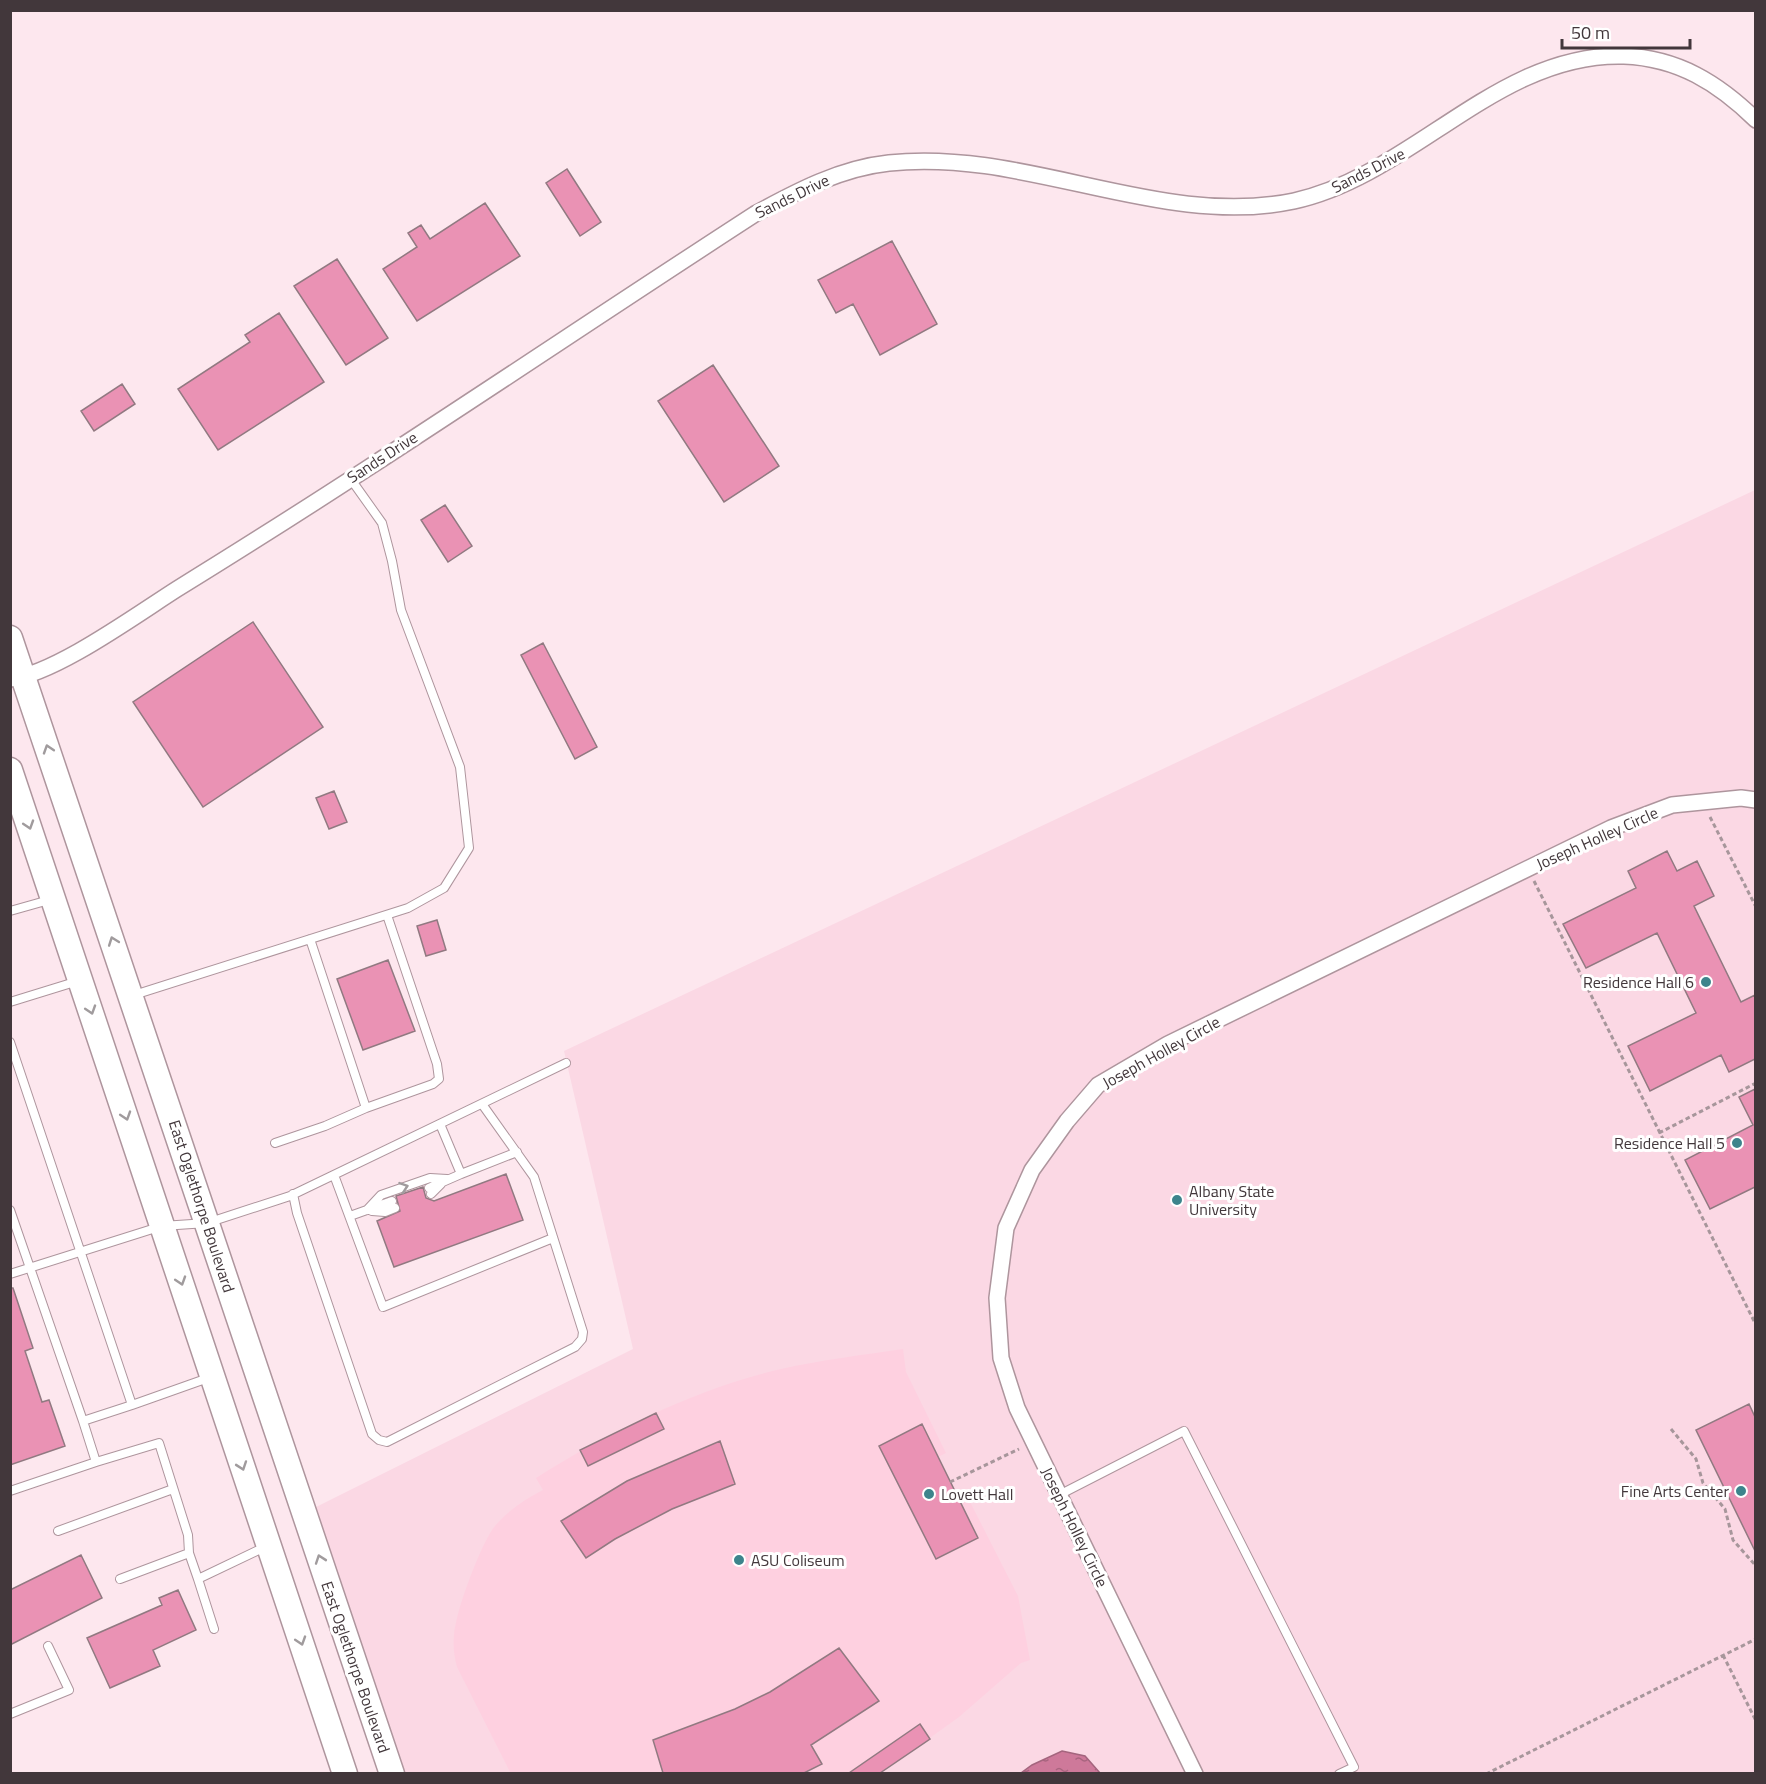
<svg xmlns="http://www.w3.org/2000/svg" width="1766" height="1784" font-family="'Titillium Web',sans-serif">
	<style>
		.built { fill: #fbd8e4 }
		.green { fill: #fed0e0 }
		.water { fill: url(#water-ripples); stroke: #a4657e; stroke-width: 1.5 }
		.building { fill: #ea92b4; stroke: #917981; stroke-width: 1.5 }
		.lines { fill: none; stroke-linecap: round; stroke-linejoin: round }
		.service-casing { stroke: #ae959d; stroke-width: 10 }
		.minor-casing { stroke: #ae959d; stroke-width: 18 }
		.primary-casing { stroke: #ae959d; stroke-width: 27 }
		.path { stroke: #a7969b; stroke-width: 3; stroke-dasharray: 4.5 3; stroke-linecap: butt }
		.service { stroke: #fff; stroke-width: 8 }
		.minor { stroke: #fff; stroke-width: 15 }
		.primary { stroke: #fff; stroke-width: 24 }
		.oneway { stroke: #a09b9d }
		.poi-dot { fill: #3d848c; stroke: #fff; stroke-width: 2 }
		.labels { text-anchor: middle; stroke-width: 6; stroke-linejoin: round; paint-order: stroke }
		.street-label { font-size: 16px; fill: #42373b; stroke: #fff }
		.poi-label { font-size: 16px; fill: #42373b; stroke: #fff; text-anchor: end }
	</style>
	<defs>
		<pattern id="water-ripples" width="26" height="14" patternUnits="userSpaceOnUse" patternTransform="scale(1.5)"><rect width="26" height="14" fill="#ce799a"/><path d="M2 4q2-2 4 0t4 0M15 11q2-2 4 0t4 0" fill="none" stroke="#a9647f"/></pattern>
	</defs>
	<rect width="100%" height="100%" fill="#fde7ee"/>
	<!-- built -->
	<path class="built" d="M1755,490V1773H397L312,1509L633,1349L564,1051Z"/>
	<!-- green -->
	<path class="green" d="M903,1349L906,1372L946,1453L938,1457L962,1504L969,1500L1018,1596L1030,1660L1021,1663L959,1717L881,1773L511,1774L457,1667C454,1656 453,1646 454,1635C456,1610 479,1550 492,1530C504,1513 525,1499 543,1490L536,1478C611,1431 695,1389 781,1369C821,1360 862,1355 903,1349Z"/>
	<!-- water -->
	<path class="water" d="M1062,1751L1085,1756L1100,1773H1021L1032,1765Z"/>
	<!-- building -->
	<path class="building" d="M567,169L601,222L580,236L546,183Z
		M485,203L520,256L417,321L383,269L417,247L408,233L421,225L430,239Z
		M892,241L937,324L880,355L853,304L836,313L818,280Z
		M337,259L388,338L346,365L294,286Z
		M279,313L324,382L218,450L178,389L250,342L245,335Z
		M713,365L779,466L724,502L658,401Z
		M122,384L135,404L94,431L81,411Z
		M445,505L472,546L448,562L421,520Z
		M253,622L323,727L203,807L133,702Z
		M543,643L597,747L575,759L521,655Z
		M334,791L347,822L329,829L316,798Z
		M1667,851L1677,871L1697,861L1714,896L1694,906L1741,1002L1755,995V1059L1729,1072L1721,1055L1650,1091L1628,1046L1696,1013L1657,933L1586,968L1563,924L1636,888L1628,871Z
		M437,920L446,950L426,956L417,926Z
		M388,960L415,1031L363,1050L337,979Z
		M1755,1089V1187L1710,1209L1685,1160L1753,1125L1739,1097Z
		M506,1174L523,1220L394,1267L377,1221L400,1211L396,1196L423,1187L426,1198L434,1201Z
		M10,1288H13L33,1348L25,1351L42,1402L49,1400L65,1446L10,1465Z
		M1749,1404L1755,1417V1551L1696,1430Z
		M656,1413L664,1429L588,1466L580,1450Z
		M922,1424L978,1538L936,1559L879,1446Z
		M720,1441L735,1484L672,1509L615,1539L586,1558L561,1521L627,1481Z
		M81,1555L102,1598L10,1645V1590Z
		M178,1590L196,1630L153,1650L160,1666L110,1688L87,1638L162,1605L159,1598Z
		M839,1648L879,1701L811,1745L822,1764L804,1773H663L653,1740L735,1709L770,1692Z
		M920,1724L930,1739L880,1773H849Z"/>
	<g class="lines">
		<defs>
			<path id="service" d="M10,911L49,900
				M134,995L408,908L444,888L469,848L460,767L401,610L392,561L382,523L350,478
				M10,1002L78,981
				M10,1042L132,1405L211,1377
				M366,1108L433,1084L439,1079L437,1064L387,915
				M440,1124L461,1174L517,1152
				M275,1143L325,1126L366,1108L310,939
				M334,1175L383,1307L553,1238
				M429,1188L461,1174
				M293,1194L297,1213L372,1434L379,1440L387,1442L575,1347L582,1339L583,1332L534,1177L482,1104
				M431,1194L441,1184
				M10,1210L83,1421
				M367,1210L381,1195L430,1178L447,1179
				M372,1211L385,1212L395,1208
				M350,1216L392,1201
				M10,1274L162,1226L207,1223L290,1196L566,1063
				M96,1462L159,1443L188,1535L189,1553
				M10,1491L96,1462L83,1421L132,1405
				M1059,1495L1184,1431L1354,1767L1339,1774
				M58,1531L173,1489
				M120,1579L189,1553L198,1579L265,1547
				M198,1579L214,1629
				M10,1714L69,1690L48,1646"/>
			<path id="minor" d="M10,679C55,674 136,615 177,589C372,469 562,339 755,214C797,191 841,168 889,163C1026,148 1161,229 1294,201C1413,175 1498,52 1624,56C1678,58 1718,83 1756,120
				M1195,1774L1017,1408L1001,1358L997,1298L1006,1228L1032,1170L1067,1121L1098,1085L1168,1044L1611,828L1672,805L1741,798L1756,800"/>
			<path id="primary" d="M10,638L392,1774
				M10,770L345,1774"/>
		</defs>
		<!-- service casing -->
		<use href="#service" class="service-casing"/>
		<!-- minor casing -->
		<use href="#minor" class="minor-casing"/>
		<!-- primary casing -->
		<use href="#primary" class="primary-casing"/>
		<!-- path -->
		<path class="path" d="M1710,817L1756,907
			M1534,881L1756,1325
			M1659,1133L1756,1083
			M1671,1429L1696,1459L1703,1483L1725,1509L1733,1540L1756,1566
			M950,1482L1019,1449
			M1723,1655L1756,1721
			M1486,1774L1756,1639"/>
		<!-- service -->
		<use href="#service" class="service"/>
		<!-- minor -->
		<use href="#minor" class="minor"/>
		<!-- primary -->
		<use href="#primary" class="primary"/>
	</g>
	<!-- one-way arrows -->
	<defs><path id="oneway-chevron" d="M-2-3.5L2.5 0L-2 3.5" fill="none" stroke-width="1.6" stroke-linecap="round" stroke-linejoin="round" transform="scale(1.5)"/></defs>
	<g class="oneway">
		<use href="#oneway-chevron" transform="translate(48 749) rotate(-108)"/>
		<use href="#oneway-chevron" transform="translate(29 825) rotate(72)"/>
		<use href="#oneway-chevron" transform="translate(113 941) rotate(-110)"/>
		<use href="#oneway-chevron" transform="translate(91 1010) rotate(72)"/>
		<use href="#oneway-chevron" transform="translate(126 1116) rotate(72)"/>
		<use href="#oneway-chevron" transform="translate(404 1187) rotate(-19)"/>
		<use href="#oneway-chevron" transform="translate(181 1281) rotate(72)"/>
		<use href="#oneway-chevron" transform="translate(242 1466) rotate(71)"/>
		<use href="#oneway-chevron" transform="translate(320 1559) rotate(-109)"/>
		<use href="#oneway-chevron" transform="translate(301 1641) rotate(72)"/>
	</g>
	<!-- markers -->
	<g class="poi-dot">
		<circle cx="1706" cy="982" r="6"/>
		<circle cx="1737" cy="1143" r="6"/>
		<circle cx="1177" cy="1200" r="6"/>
		<circle cx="1741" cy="1491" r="6"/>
		<circle cx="929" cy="1494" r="6"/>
		<circle cx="739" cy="1560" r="6"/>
	</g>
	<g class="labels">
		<!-- street labels -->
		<g class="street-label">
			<text transform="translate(1368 170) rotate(-27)" y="6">Sands Drive</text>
			<text transform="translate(792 196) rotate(-26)" y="6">Sands Drive</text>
			<text transform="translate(382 457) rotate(-33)" y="6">Sands Drive</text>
			<text transform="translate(1597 838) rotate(-24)" y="6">Joseph Holley Circle</text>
			<text transform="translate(1161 1052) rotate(-29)" y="6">Joseph Holley Circle</text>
			<text transform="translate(202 1206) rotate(72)" y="6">East Oglethorpe Boulevard</text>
			<text transform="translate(1075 1527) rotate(64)" y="6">Joseph Holley Circle</text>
			<text transform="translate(356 1667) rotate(71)" y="6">East Oglethorpe Boulevard</text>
		</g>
		<!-- poi labels -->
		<g class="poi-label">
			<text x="1694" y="988">Residence Hall 6</text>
			<text x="1725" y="1149">Residence Hall 5</text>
			<text x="1189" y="1197" text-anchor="start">Albany State<tspan x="1189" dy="18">University</tspan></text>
			<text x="1729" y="1497">Fine Arts Center</text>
			<text x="941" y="1500" text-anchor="start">Lovett Hall</text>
			<text x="751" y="1566" text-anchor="start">ASU Coliseum</text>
		</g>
	</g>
	<!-- border -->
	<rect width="1766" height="1784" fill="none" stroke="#42373b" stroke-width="24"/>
	<!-- scale -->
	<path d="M1562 39v9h128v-9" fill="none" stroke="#42373b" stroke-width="3"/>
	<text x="1571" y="39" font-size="18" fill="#42373b" stroke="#ffffff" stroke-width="4.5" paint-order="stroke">50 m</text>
</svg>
